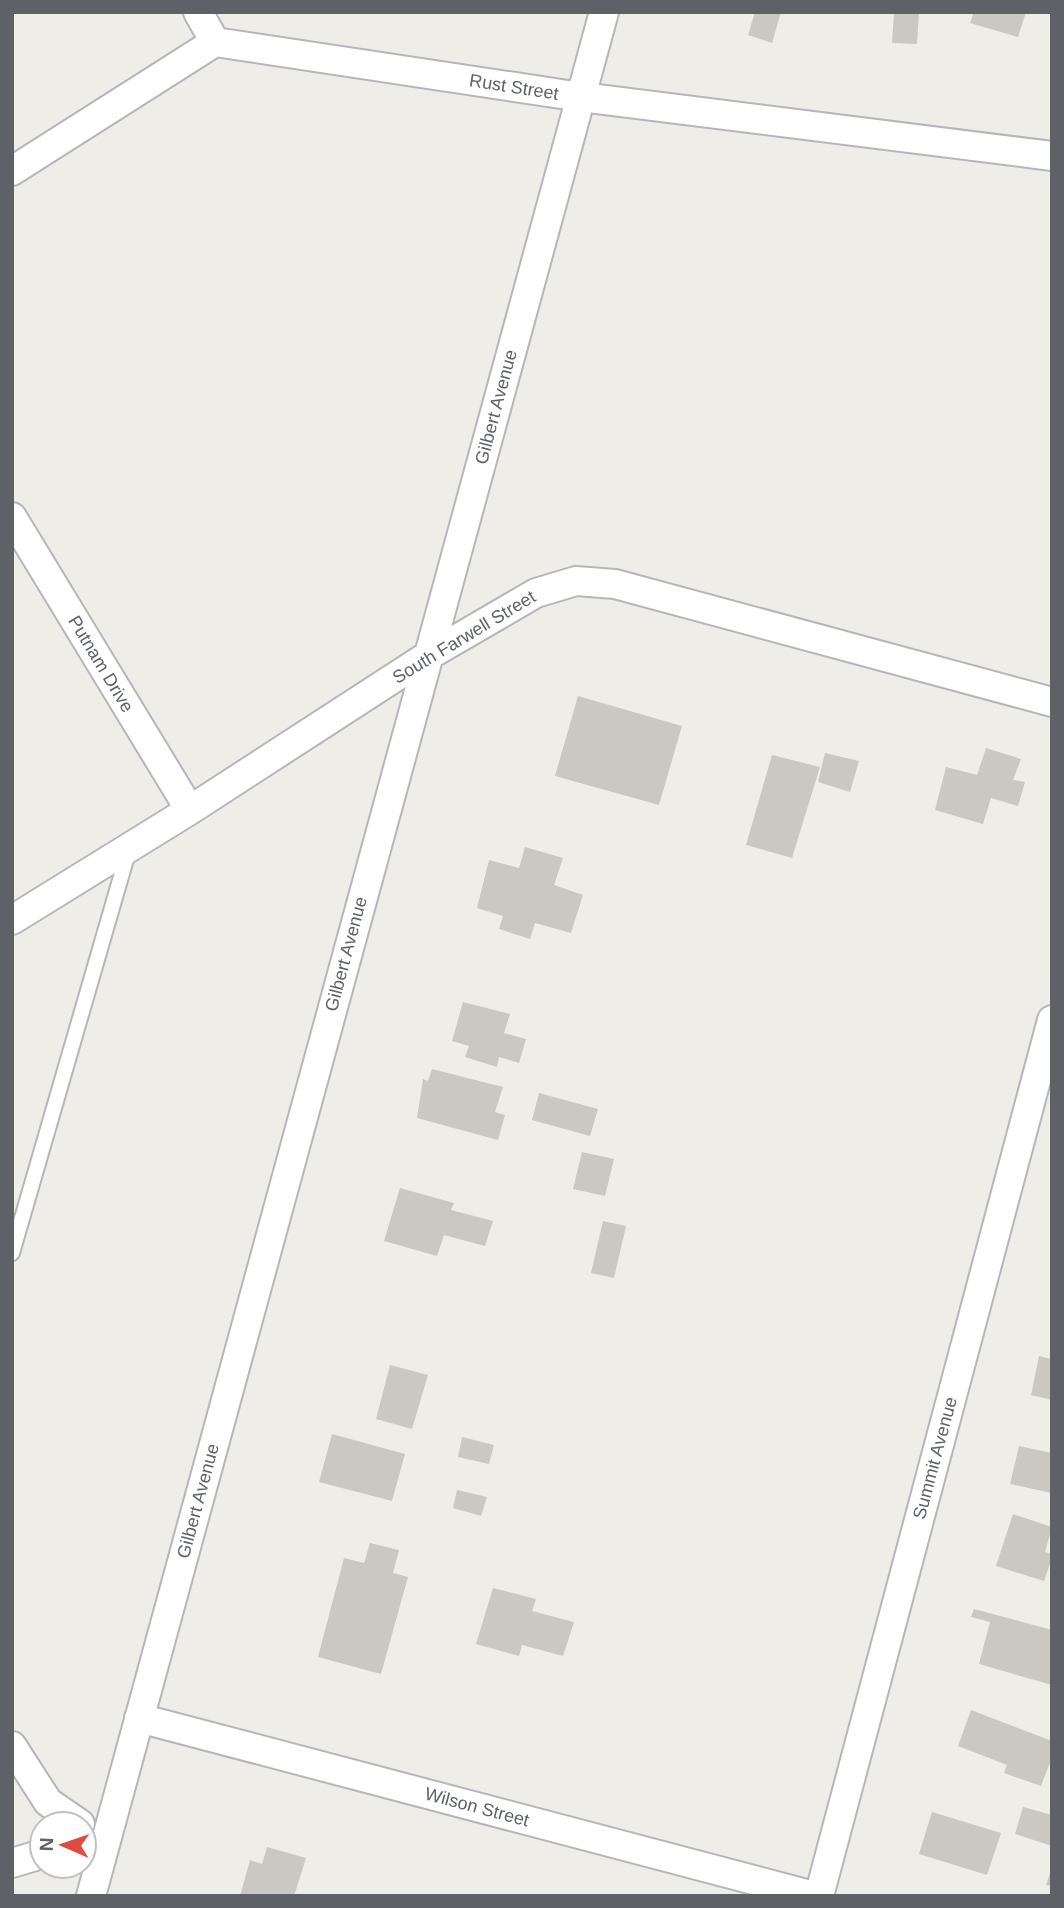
<svg xmlns="http://www.w3.org/2000/svg" width="1064" height="1908" font-family="Arial,sans-serif">
	<style>
		.building { fill: #cbc8c4 }
		.lines { fill: none; stroke-linecap: round; stroke-linejoin: round }
		.service-casing { stroke: #b4b7ba; stroke-width: 18 }
		.minor-casing { stroke: #b4b7ba; stroke-width: 32 }
		.service { stroke: #fff; stroke-width: 14 }
		.minor { stroke: #fff; stroke-width: 28 }
		.labels { text-anchor: middle; stroke-width: 5; stroke-linejoin: round; paint-order: stroke }
		.street-label { font-size: 18px; fill: #5e6266; stroke: #fff }
	</style>
	<rect width="100%" height="100%" fill="#efede7"/>
	<!-- building -->
	<path class="building" d="M755,12H781L772,43L748,35Z
		M894,12H919L917,44L892,43Z
		M974,12H1026L1018,37L970,23Z
		M578,696L682,726L659,805L555,776Z
		M986,748L1021,759L1013,780L1025,782L1018,806L991,798L983,824L935,810L946,767L977,775Z
		M825,753L859,761L850,792L818,782Z
		M772,755L820,767L792,858L746,845Z
		M525,847L563,858L554,885L583,895L571,933L535,923L530,939L499,929L503,916L477,908L489,860L519,868Z
		M463,1002L510,1014L504,1033L526,1039L519,1063L499,1057L497,1067L465,1057L469,1046L452,1041Z
		M432,1069L503,1087L495,1112L505,1115L498,1140L417,1118L423,1079L428,1081Z
		M539,1093L598,1109L590,1136L532,1120Z
		M582,1152L614,1159L605,1196L573,1189Z
		M400,1188L454,1203L451,1210L493,1221L485,1246L444,1235L437,1256L384,1241Z
		M603,1221L626,1226L614,1278L591,1273Z
		M1039,1356L1052,1359V1400L1031,1395Z
		M390,1365L428,1375L412,1429L376,1419Z
		M332,1434L405,1454L392,1501L319,1482Z
		M462,1437L494,1445L489,1464L458,1457Z
		M1019,1446L1052,1453V1493L1010,1484Z
		M457,1490L487,1497L481,1516L453,1508Z
		M1013,1514L1052,1527L1045,1552L1052,1554V1558L1044,1581L996,1566Z
		M370,1543L399,1550L393,1573L408,1577L381,1674L318,1657L344,1558L364,1563Z
		M493,1588L536,1599L532,1611L574,1622L563,1656L522,1645L519,1656L476,1644Z
		M974,1609L1052,1630V1685L979,1664L990,1622L971,1617Z
		M971,1710L1052,1741V1757L1041,1786L1004,1773L1007,1765L958,1746Z
		M1023,1807L1052,1815V1846L1015,1834Z
		M932,1812L1001,1833L987,1875L919,1854Z
		M267,1847L306,1858L294,1896H240L250,1860L262,1864Z
		M1052,1867V1886L1046,1885Z"/>
	<g class="lines">
		<defs>
			<path id="service" d="M12,1253L129,849"/>
			<path id="minor" d="M198,12L215,42
				M12,171L215,42L581,97L1052,156
				M12,517L190,810
				M12,920L190,810L426,657L536,593L576,581L615,584L1052,702
				M139,1718L814,1896
				M12,1746L48,1802L80,1824
				M12,1863L42,1854
				M91,1896L604,12
				M819,1896L1052,1020"/>
		</defs>
		<!-- service casing -->
		<use href="#service" class="service-casing"/>
		<!-- minor casing -->
		<use href="#minor" class="minor-casing"/>
		<!-- service -->
		<use href="#service" class="service"/>
		<!-- minor -->
		<use href="#minor" class="minor"/>
	</g>
	<g class="labels">
		<!-- street labels -->
		<g class="street-label">
			<text transform="translate(514 87) rotate(9)" y="6">Rust Street</text>
			<text transform="translate(496 407) rotate(-75)" y="6">Gilbert Avenue</text>
			<text transform="translate(464 637) rotate(-31)" y="6">South Farwell Street</text>
			<text transform="translate(101 664) rotate(59)" y="6">Putnam Drive</text>
			<text transform="translate(346 954) rotate(-75)" y="6">Gilbert Avenue</text>
			<text transform="translate(935 1458) rotate(-75)" y="6">Summit Avenue</text>
			<text transform="translate(198 1501) rotate(-75)" y="6">Gilbert Avenue</text>
			<text transform="translate(477 1807) rotate(15)" y="6">Wilson Street</text>
		</g>
	</g>
	<!-- border -->
	<rect width="1064" height="1908" fill="none" stroke="#5e6266" stroke-width="28"/>
	<!-- north arrow -->
	<g transform="translate(63 1845) rotate(272)"><circle r="33" fill="#ffffff" stroke="#bfc0c2" stroke-width="2"/>
	<path d="M0-5L12 26L0 18L-12 26Z" fill="#dd4c40"/>
	<text y="-10" font-size="19" font-weight="bold" text-anchor="middle" fill="#5e6266">N</text>
	</g>
</svg>
